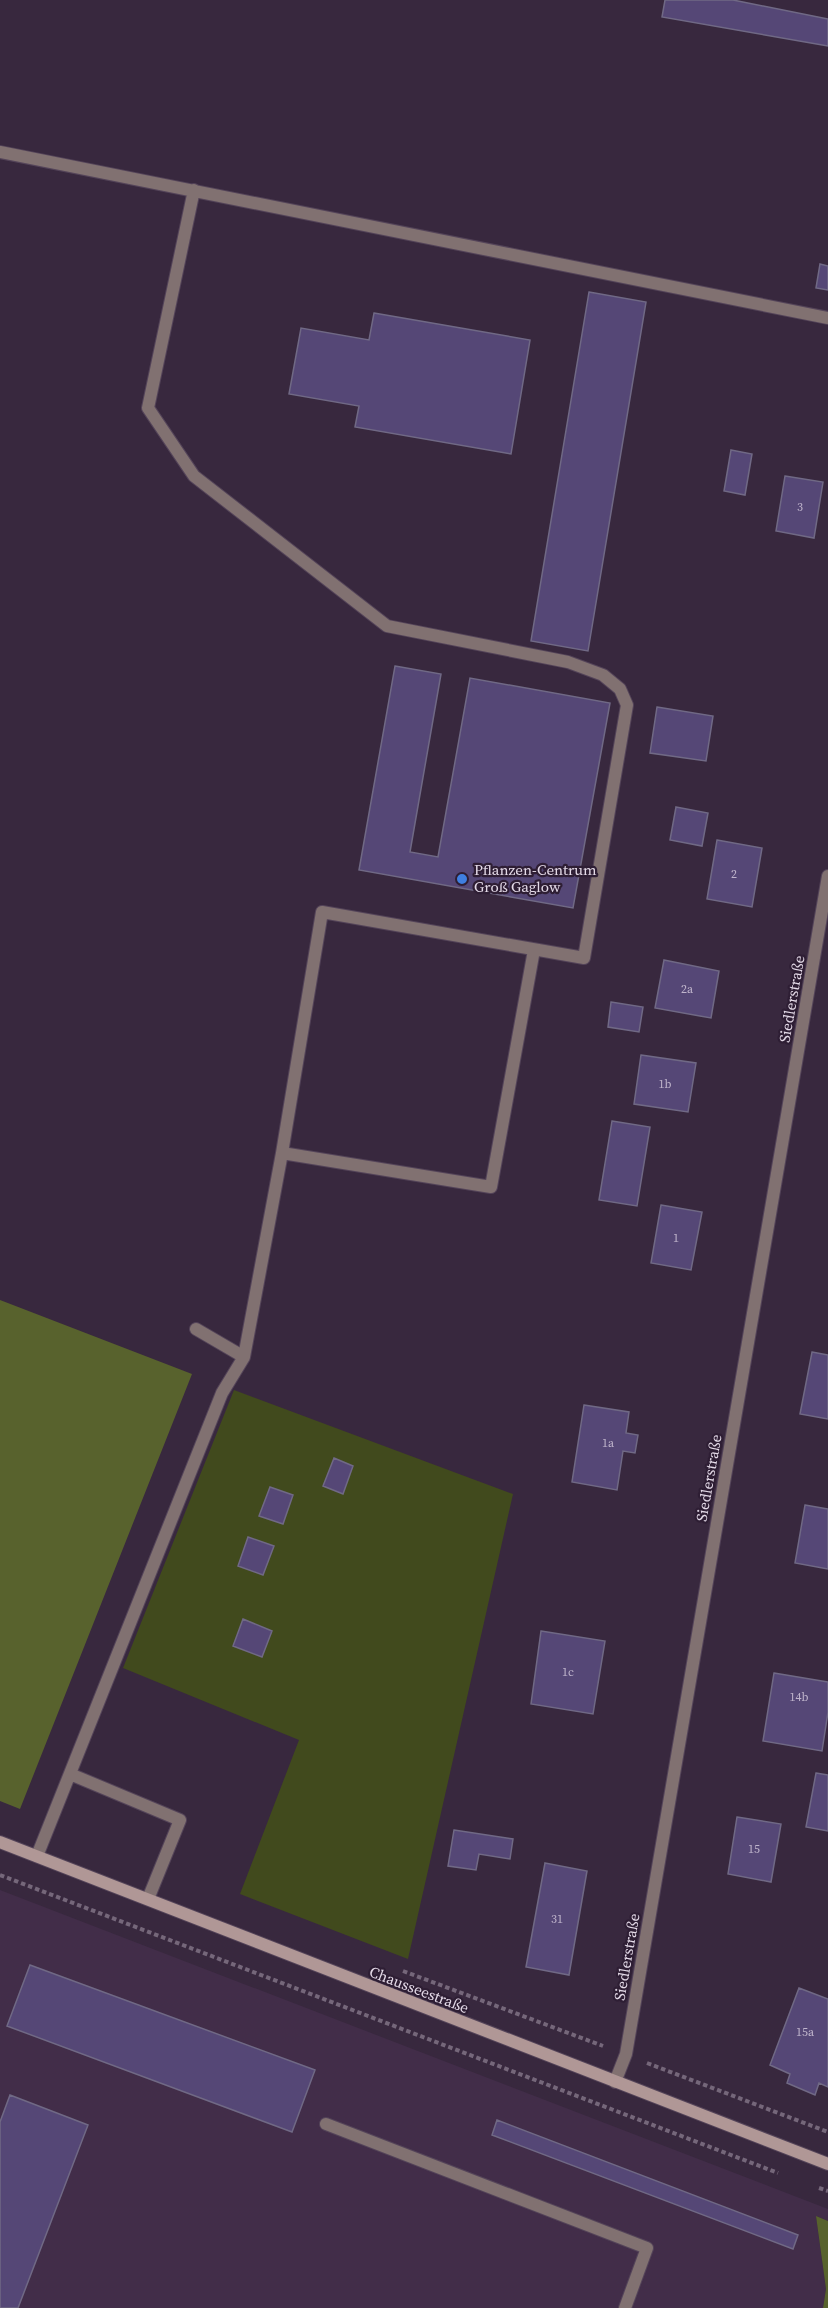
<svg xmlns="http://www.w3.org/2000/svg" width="828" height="2308" font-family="'Source Serif 4',serif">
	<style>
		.built { fill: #422d49 }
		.green { fill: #414a1d }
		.forest { fill: #58622d }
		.building { fill: #554776; stroke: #706985; stroke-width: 1.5 }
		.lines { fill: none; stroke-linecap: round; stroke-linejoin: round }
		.service-casing { stroke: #544459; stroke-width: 14 }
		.minor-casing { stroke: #544459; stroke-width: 14 }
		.secondary-casing { stroke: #544459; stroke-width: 14 }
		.path { stroke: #75677a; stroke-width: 4; stroke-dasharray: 4.5 3; stroke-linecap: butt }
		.service { stroke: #817171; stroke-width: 12 }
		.minor { stroke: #817171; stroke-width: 12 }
		.secondary { stroke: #b09796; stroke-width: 12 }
		.shop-dot { fill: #3f7fe0; stroke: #2e1e34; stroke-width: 2 }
		.labels { text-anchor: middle; stroke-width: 4.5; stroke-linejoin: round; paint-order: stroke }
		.number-label { font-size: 12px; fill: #c0b5cc }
		.poi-label { font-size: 15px; fill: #e4dae8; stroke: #2e1e34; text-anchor: start }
		.street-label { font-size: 15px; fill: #e4dae8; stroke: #2e1e34 }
	</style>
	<rect width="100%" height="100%" fill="#38283e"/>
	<!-- built -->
	<path class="built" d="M0,1890L828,2209V2221L816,2216L826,2289L823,2308H0Z"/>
	<!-- green -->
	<path class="green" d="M234,1390L513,1494L408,1959L240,1894L299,1740L123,1668Z"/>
	<!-- forest -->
	<path class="forest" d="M0,1300L192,1374L20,1809L0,1801Z
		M816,2216L828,2221V2308H823L826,2289Z"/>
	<!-- building -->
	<path class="building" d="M665,0H733L828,19V46L662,17Z
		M820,264L828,266V290L816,288Z
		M589,292L646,302L588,651L531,641Z
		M374,313L530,340L511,454L355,427L359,406L289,394L301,328L369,340Z
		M731,450L752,454L745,495L724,491Z
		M785,476L823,482L814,538L776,531Z
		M395,666L441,674L410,852L438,857L470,678L610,703L573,908L359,870Z
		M657,707L713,716L706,761L650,753Z
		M676,807L708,813L702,846L670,840Z
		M717,840L762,848L752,907L707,899Z
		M664,960L719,971L711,1018L655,1008Z
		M611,1002L643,1007L639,1032L608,1027Z
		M641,1055L696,1063L688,1112L634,1104Z
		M612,1121L650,1127L637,1206L599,1200Z
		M661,1205L702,1212L691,1270L651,1263Z
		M812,1352L828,1355V1419L800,1414Z
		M584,1405L629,1412L626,1433L638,1435L635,1453L623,1451L617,1490L572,1482Z
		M334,1458L353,1466L343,1494L323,1486Z
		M270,1487L293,1495L283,1524L259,1516Z
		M805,1505L828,1509V1569L795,1563Z
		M248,1537L274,1546L263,1575L238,1566Z
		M243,1619L272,1631L262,1657L233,1646Z
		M541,1631L605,1641L593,1714L531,1704Z
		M774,1673L828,1682V1712L822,1751L763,1741Z
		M816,1773L828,1775V1831L806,1827Z
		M737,1817L781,1824L771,1882L728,1874Z
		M454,1830L513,1839L510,1859L479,1854L476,1870L448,1866Z
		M545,1863L587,1871L569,1975L526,1967Z
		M30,1965L315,2070L292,2132L7,2026Z
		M799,1988L828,1999V2087L819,2083L815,2095L787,2083L790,2074L770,2065Z
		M10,2095L88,2125L18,2308H0V2122Z
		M497,2120L798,2235L793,2249L492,2135Z"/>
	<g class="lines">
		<defs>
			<path id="service" d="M0,152L828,318
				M282,1153L491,1187L534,950
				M196,1329L244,1357
				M70,1774L180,1820L148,1899
				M37,1856L222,1393L244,1357L282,1153L322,912L584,958L627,705L620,689L603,675L568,662L387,626L194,476L148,408L194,190
				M326,2124L647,2248L625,2308"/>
			<path id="minor" d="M615,2082L626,2054L828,876"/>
			<path id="secondary" d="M0,1842L828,2164"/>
		</defs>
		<!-- service casing -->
		<use href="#service" class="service-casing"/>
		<!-- minor casing -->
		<use href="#minor" class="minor-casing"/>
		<!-- secondary casing -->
		<use href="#secondary" class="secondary-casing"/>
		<!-- path -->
		<path class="path" d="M0,1875L778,2173
			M403,1971L603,2046
			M647,2063L828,2132
			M819,2188L828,2191"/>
		<!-- service -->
		<use href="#service" class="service"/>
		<!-- minor -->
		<use href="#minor" class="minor"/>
		<!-- secondary -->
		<use href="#secondary" class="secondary"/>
	</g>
	<!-- markers -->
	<circle class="shop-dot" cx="462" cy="879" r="6"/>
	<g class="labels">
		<!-- number labels -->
		<g class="number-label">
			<text x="800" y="511">3</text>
			<text x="734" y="878">2</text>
			<text x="687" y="993">2a</text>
			<text x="665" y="1088">1b</text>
			<text x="676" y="1242">1</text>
			<text x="608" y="1447">1a</text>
			<text x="568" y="1676">1c</text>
			<text x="799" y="1701">14b</text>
			<text x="754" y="1853">15</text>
			<text x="557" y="1923">31</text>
			<text x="805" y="2036">15a</text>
		</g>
		<!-- poi labels -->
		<g class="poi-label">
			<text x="474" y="875">Pflanzen-Centrum<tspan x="474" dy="17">Groß Gaglow</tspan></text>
		</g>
		<!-- street labels -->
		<g class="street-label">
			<text transform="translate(792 999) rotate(-80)" y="5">Siedlerstraße</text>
			<text transform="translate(709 1478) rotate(-80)" y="5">Siedlerstraße</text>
			<text transform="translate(627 1957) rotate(-80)" y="5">Siedlerstraße</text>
			<text transform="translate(419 1990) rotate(21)" y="5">Chausseestraße</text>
		</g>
	</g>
</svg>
